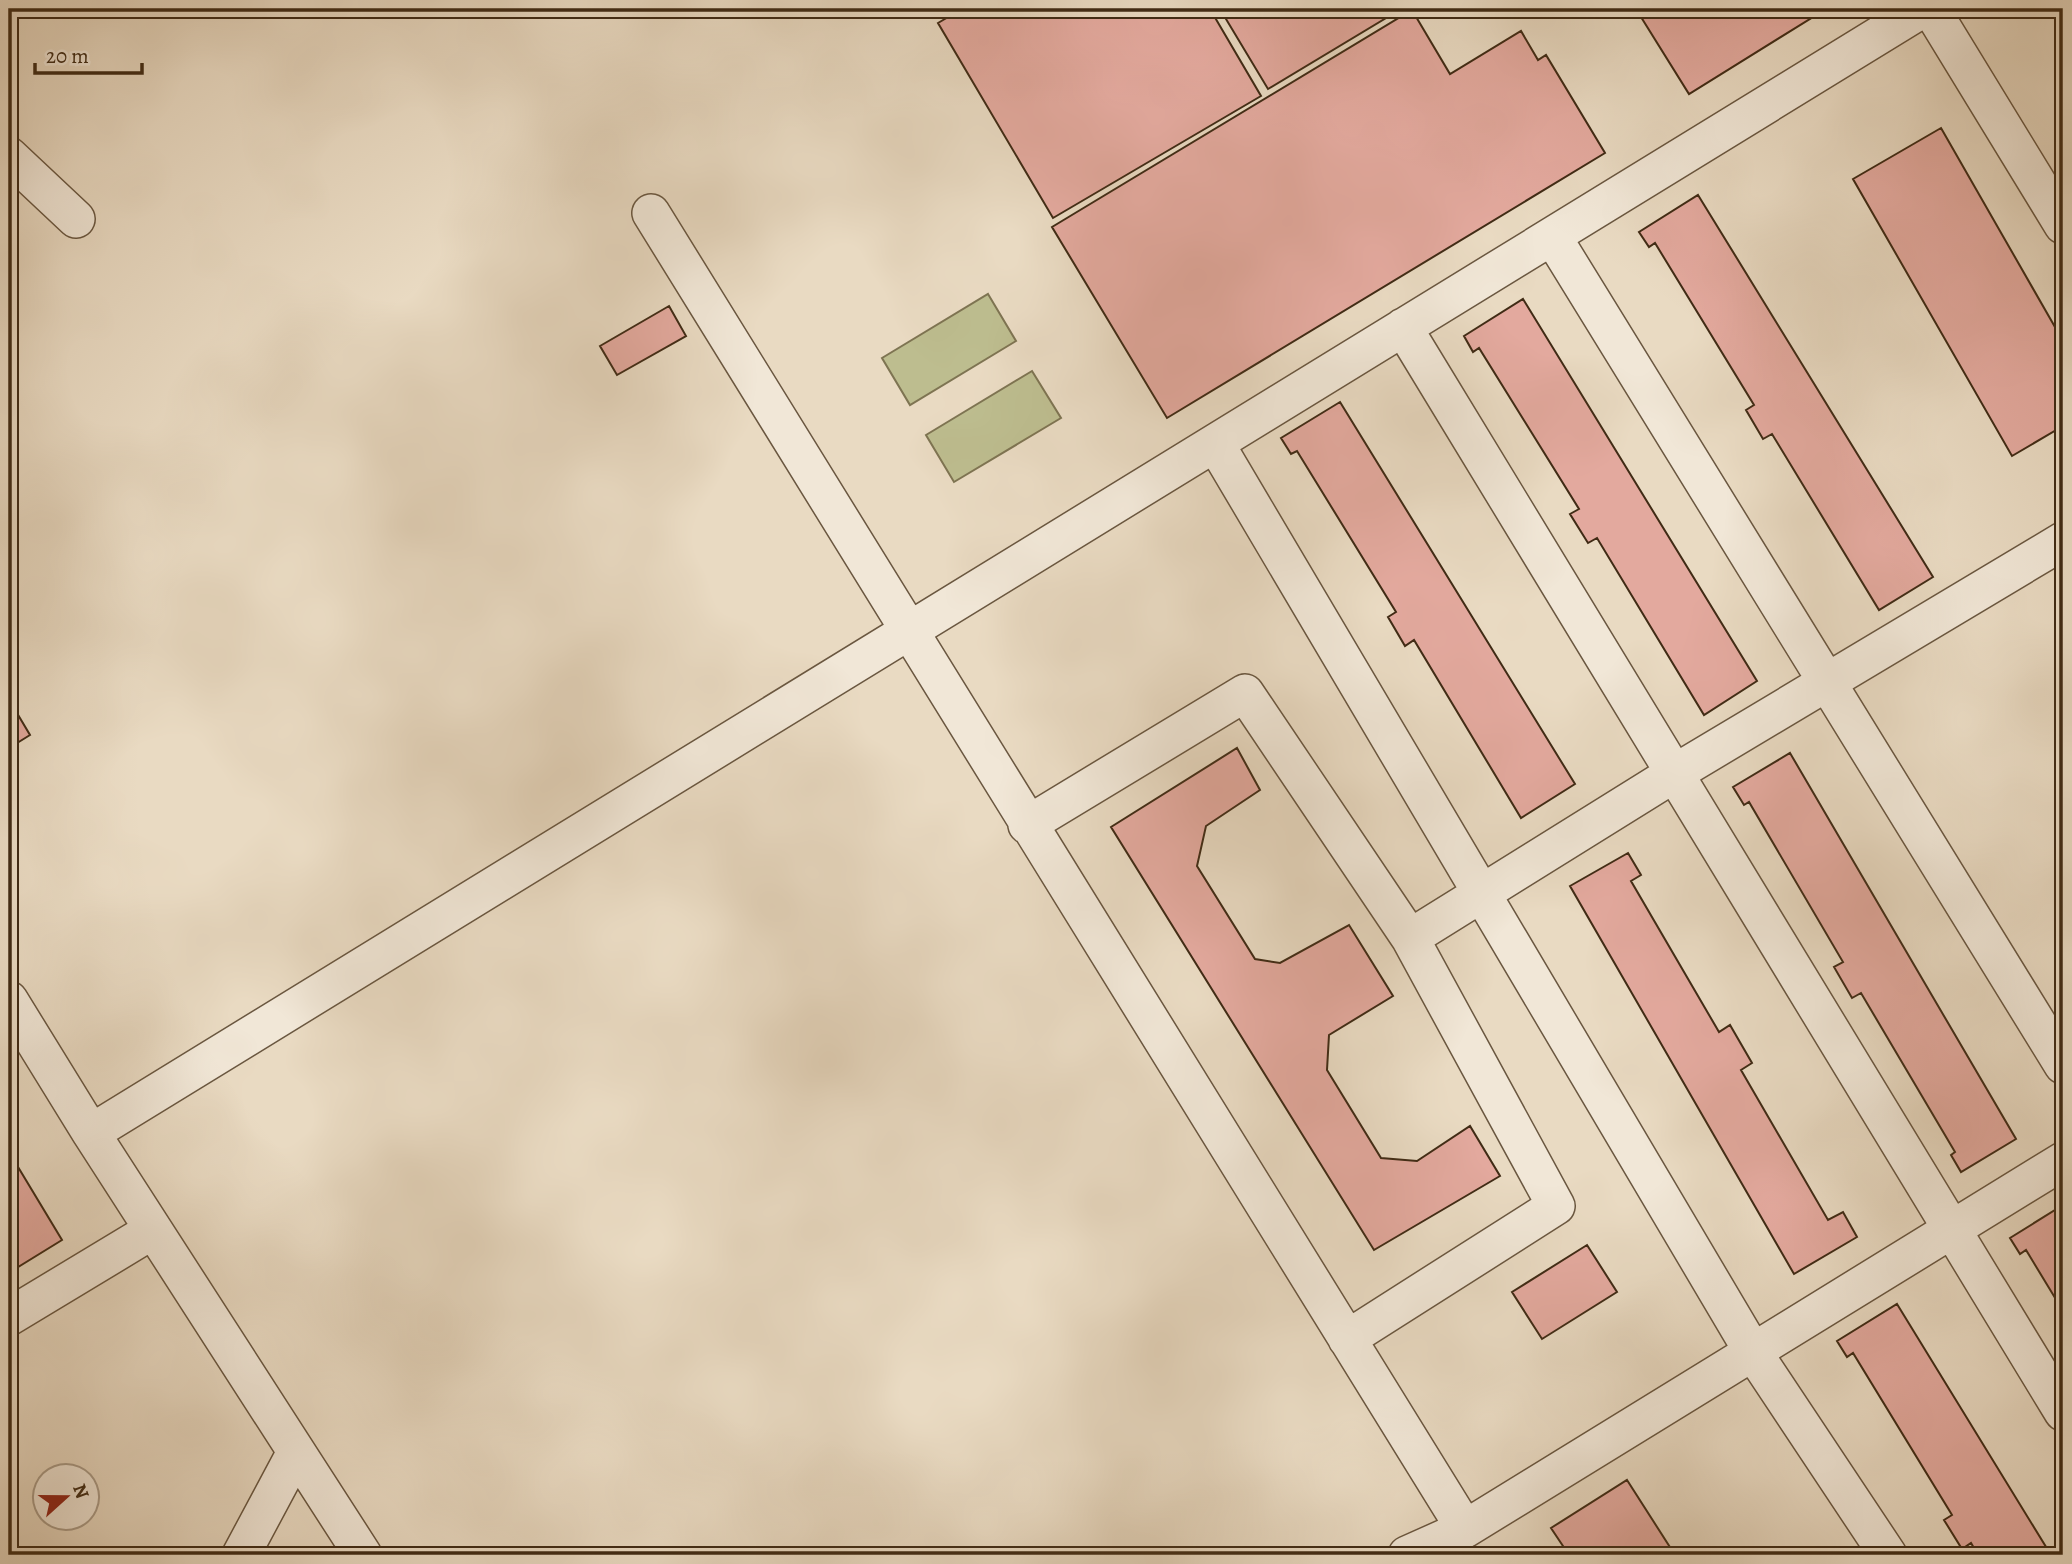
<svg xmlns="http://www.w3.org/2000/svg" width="2072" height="1564" font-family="Alegreya,serif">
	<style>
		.green { fill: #bdbd8f; stroke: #7e7452; stroke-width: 2 }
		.building { fill: #e3a99e; stroke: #402b15; stroke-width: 2 }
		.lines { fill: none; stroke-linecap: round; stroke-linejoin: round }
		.minor-casing { stroke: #6a5740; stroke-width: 40 }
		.minor { stroke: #f1e7d7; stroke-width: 37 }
	</style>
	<rect width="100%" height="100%" fill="#e9dac2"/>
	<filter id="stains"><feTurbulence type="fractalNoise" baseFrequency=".00286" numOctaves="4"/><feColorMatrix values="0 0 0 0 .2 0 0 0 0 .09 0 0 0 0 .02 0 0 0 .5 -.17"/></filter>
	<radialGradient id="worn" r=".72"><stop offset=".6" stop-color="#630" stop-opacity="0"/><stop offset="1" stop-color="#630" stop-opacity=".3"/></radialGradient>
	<!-- green -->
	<path class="green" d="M988,294L1016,341L910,405L882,358Z
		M1032,371L1061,418L954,482L926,435Z"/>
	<!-- building -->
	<path class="building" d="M962,9H1210L1261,96L1053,218L938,23Z
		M1220,9H1401L1268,89Z
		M1636,9H1826L1689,94Z
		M1412,10L1450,74L1521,31L1538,60L1546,55L1605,153L1167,418L1052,227Z
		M1941,128L2063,341V426L2012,456L1853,179Z
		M1698,195L1933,577L1879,610L1772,434L1763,439L1746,410L1754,405L1655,243L1649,247L1639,232Z
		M1523,299L1757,681L1704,715L1597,538L1588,543L1570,514L1579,509L1479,348L1473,352L1464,336Z
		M669,306L686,336L617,375L600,346Z
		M1340,402L1575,784L1521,818L1414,640L1405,646L1388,617L1396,612L1297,451L1291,454L1281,438Z
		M11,703L30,735L9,748V704Z
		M1237,748L1260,790L1206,826L1197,866L1255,959L1280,963L1349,925L1393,996L1329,1035L1327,1070L1381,1158L1417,1161L1470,1126L1500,1176L1374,1250L1111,827Z
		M1790,753L2016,1139L1961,1172L1951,1155L1955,1152L1861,993L1852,998L1834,967L1843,962L1749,802L1744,805L1733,787Z
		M1628,853L1641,875L1631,881L1719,1032L1730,1025L1752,1063L1741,1070L1828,1220L1843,1212L1857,1237L1794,1274L1570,886Z
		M9,1152L62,1240L10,1272L9,1269Z
		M2063,1205V1311L2026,1250L2020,1254L2010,1238Z
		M1587,1245L1617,1292L1542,1339L1512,1292Z
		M1897,1304L2051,1555H1978L1971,1543L1962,1549L1944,1520L1952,1515L1853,1353L1847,1357L1837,1341Z
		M1627,1480L1675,1555H1569L1551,1528Z"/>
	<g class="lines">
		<defs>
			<path id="minor" d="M1931,9L2063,225
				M9,156L76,219
				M651,213L1465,1529
				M1552,236L2063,1065
				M1403,327L2063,1412
				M1215,443L1753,1352L1888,1555
				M1027,825L1245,693L1410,938L1675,773L2063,541
				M9,1000L91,1133
				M9,1317L153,1230
				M1347,1339L1556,1206L1410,938
				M241,1555L296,1452
				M363,1555L91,1133L1922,9
				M1407,1555L1465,1529L2063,1161"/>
		</defs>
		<!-- minor casing -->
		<use href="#minor" class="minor-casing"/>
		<!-- minor -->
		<use href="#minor" class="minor"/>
	</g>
	<!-- margin -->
	<rect width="2072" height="1564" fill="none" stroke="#e9dac2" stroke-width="35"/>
	<rect x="10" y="10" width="2051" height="1543" fill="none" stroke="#402b15" stroke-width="3.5"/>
	<rect x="18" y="18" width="2037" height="1529" fill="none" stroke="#402b15" stroke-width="2"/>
	<!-- north arrow -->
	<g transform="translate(66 1497) rotate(69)"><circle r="33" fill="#f1e7d7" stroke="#aa9c89" stroke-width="2"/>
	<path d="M0-5L12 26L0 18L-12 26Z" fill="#8f2418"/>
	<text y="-10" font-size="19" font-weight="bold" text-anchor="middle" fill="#402b15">N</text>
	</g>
	<!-- scale -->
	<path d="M35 63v10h107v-10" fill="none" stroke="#402b15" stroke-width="3.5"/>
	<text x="46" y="63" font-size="21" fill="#402b15" stroke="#f1e7d7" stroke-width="5" paint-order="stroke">20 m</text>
	<rect width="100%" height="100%" filter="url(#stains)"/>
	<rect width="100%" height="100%" fill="url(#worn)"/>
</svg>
